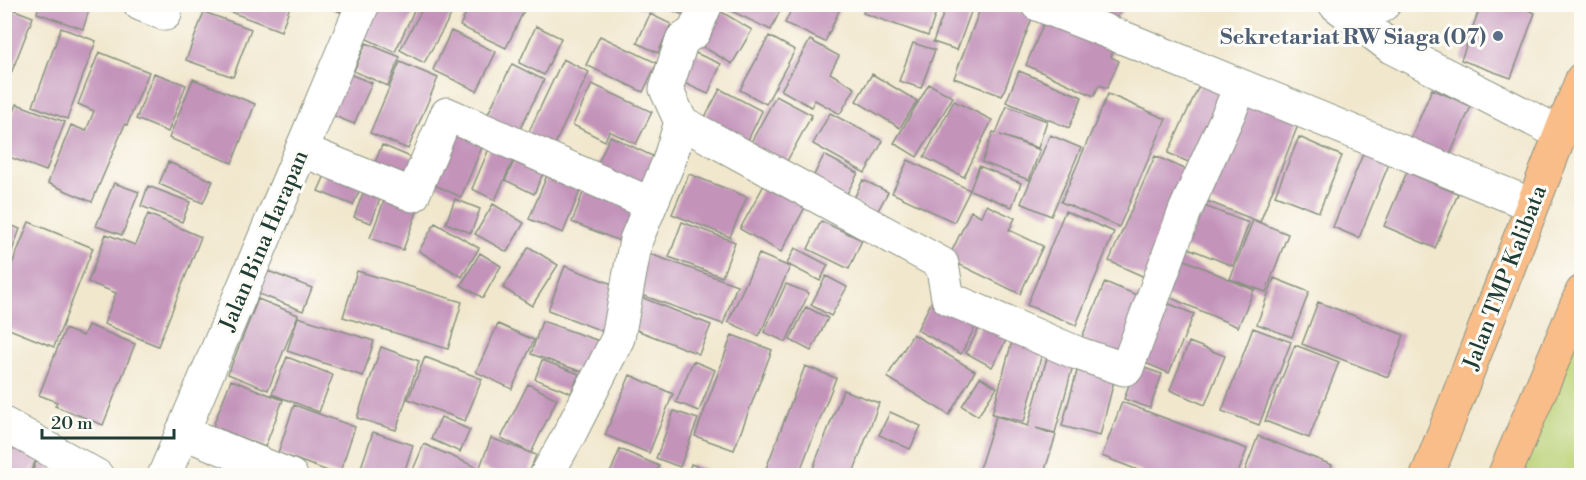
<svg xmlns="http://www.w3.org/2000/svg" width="1586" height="480" font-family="'Libre Bodoni',serif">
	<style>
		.green { fill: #b9d074; stroke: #6c8654; stroke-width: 1.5 }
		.building { fill: #c393ba }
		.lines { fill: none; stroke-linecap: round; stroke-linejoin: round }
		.street-casing { stroke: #889280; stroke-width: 35 }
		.primary-casing { stroke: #889280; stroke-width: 35 }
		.street { stroke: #fff; stroke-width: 33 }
		.primary { stroke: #f8bd89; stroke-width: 33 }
		.service-dot { fill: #5c6f8a; stroke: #fdfcf7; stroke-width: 2 }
		.labels { text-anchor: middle; stroke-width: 6; stroke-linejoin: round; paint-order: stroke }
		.service-label { font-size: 22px; font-weight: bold; fill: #4e5e75; stroke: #fdfcf7; text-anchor: end }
		.street-label { font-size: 22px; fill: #1f3d34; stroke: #fdfcf7 }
	</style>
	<rect width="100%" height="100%" fill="#fdfcf7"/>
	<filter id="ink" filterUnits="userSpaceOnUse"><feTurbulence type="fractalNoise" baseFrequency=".0167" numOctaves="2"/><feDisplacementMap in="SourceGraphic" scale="12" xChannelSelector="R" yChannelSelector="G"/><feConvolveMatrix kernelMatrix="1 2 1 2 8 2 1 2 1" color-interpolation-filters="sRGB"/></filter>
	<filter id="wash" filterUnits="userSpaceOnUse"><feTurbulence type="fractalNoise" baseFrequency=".008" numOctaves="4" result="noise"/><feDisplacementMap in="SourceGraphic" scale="24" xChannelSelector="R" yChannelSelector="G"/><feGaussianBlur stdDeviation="1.35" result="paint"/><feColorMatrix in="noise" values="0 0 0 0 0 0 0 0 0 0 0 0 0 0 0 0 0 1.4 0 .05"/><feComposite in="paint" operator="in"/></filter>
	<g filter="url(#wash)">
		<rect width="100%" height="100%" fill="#f1e7cd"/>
		<!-- green -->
		<path class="green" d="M1581,292V475H1504Z"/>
		<g id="blocks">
			<!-- building -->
			<path class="building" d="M39,4H91L83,29L37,13Z
				M199,4H221L218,12Z
				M230,4H291L281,31L228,11Z
				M322,4H343L340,12Z
				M370,4H417L395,52L356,34Z
				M425,4H431L451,15L424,63L400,50Z
				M470,4H527L506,48L460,26Z
				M632,4H651L649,11Z
				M656,4H701L696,20Z
				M724,4H783L771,30L723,7Z
				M794,4H842L825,42L785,23Z
				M866,4H939L928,36L863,13Z
				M947,4H974L957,50L933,42Z
				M982,4H1003L1033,16L1002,96L954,78Z
				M1094,4H1128L1114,21Z
				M1481,4H1512L1535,13L1511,78L1461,60Z
				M4,6L33,17L5,89H4Z
				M715,8L752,30L732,64L695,42Z
				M204,12L251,29L233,77L186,60Z
				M1048,13L1116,43L1111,57L1119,61L1107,88L1099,85L1094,96L1026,65Z
				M650,14L671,24L658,53L637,43Z
				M536,26L561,38L544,75L519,63Z
				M61,28L96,41L67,119L33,106Z
				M451,31L496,52L477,91L433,70Z
				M600,36L657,63L643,92L586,65Z
				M769,36L795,50L766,104L740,90Z
				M810,40L839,56L830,73L855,88L840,114L815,100L811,107L781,90Z
				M366,43L400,57L388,86L354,71Z
				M913,43L935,50L921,88L899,81Z
				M686,49L721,64L708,94L673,78Z
				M99,52L149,72L127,125L125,124L92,202L48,183L71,125L86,131L94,111L78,104Z
				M563,59L589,72L552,150L526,138Z
				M400,62L438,78L408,149L370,133Z
				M512,64L544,80L518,133L486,118Z
				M1019,71L1082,97L1069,128L1006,102Z
				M344,72L372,83L354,124L327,113Z
				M154,73L186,85L168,132L136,119Z
				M872,74L917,101L900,128L856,101Z
				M1204,75L1230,86L1193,164L1168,153Z
				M193,79L255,104L232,163L169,138Z
				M592,84L652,112L636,144L609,131L605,141L573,125Z
				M929,84L953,97L917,157L894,143Z
				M720,89L762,111L747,142L704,119Z
				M1432,89L1471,106L1448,160L1409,143Z
				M1245,93L1302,115L1260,222L1204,200Z
				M1108,94L1166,119L1119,227L1061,202Z
				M776,96L812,115L786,163L750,144Z
				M954,101L992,120L964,177L924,157Z
				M17,104L65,122L46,171L4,155V137Z
				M1007,106L1047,121L1038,148L1000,135L1040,150L1029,180L982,162L993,132L996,133Z
				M830,113L883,141L865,173L813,144Z
				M450,125L485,140L461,197L426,181Z
				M1050,135L1081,148L1051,216L1021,203Z
				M610,136L663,161L648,195L595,170Z
				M1299,137L1342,156L1319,212L1275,195Z
				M491,144L516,154L495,200L472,189Z
				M382,145L420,161L410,184L372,170Z
				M1365,149L1391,159L1359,238L1333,227Z
				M517,155L545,169L534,194L505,180Z
				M824,155L858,173L842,203L809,185Z
				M1155,156L1196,174L1149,279L1109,261Z
				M908,160L970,190L954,222L892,193Z
				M168,162L213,181L203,203L159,184Z
				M330,164L365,178L353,205L318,191Z
				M979,166L1021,183L1012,207L970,190Z
				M1407,172L1458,194L1435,248L1384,226Z
				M548,173L582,186L563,233L529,219Z
				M689,174L747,197L730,237L672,214Z
				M769,176L810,198L781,252L740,229Z
				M863,180L888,192L876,214L852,202Z
				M114,183L139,192L122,235L96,226Z
				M366,185L383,191L371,223L354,217Z
				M148,186L190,202L182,222L141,206Z
				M584,190L637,210L625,243L572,222Z
				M387,193L420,204L403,250L370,238Z
				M455,199L480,209L471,233L446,223Z
				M493,204L524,223L507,252L475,234Z
				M1199,204L1249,223L1233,266L1183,246Z
				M986,205L1015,218L1009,230L1043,246L1020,294L948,259L971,211L981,216Z
				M1065,211L1114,232L1076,325L1027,305Z
				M148,214L201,237L158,346L104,324L116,293L88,282L106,234L135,245Z
				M1253,220L1288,234L1266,292L1230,279Z
				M821,221L862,240L849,269L808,249Z
				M29,222L93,248L54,347L4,327V284Z
				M682,222L735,242L722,277L669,257Z
				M5,223L20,229L5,270Z
				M435,223L479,248L462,277L419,251Z
				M529,247L558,265L532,306L503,288Z
				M795,248L828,265L820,281L787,264Z
				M480,253L501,266L483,298L461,285Z
				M647,253L737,285L723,324L633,292Z
				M759,254L790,267L759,336L728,322Z
				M1171,254L1254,290L1238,327L1155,291Z
				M565,266L620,287L602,331L548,310Z
				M268,271L312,288L303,311L259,294Z
				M357,271L462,302L448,349L343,317Z
				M826,276L847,287L831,316L811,305Z
				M1274,278L1309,292L1292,337L1257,324Z
				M1105,282L1144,298L1119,358L1080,342Z
				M786,284L809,293L786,342L764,332Z
				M638,296L711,325L699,354L626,326Z
				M258,299L298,315L268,390L228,374Z
				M933,299L978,322L961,354L917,330Z
				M1318,302L1404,335L1388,377L1302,344Z
				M1167,303L1194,314L1169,373L1141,361Z
				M806,307L828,318L811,351L790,340Z
				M298,317L374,341L363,376L287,351Z
				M984,319L1010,333L992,367L966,353Z
				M542,321L605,343L594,376L531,354Z
				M498,324L534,340L512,389L476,372Z
				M88,325L135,344L103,425L55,406L57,402L39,395L65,329L83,336Z
				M1253,328L1291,342L1259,425L1222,411Z
				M913,334L975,371L949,415L887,377Z
				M1014,334L1045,342L1024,422L992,414Z
				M732,335L772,350L734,450L695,436Z
				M1189,342L1225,356L1205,405L1170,390Z
				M1295,345L1339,362L1309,438L1265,421Z
				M381,347L419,361L396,430L357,418Z
				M1050,347L1076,354L1055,433L1036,428L1056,435L1043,476H977L996,416L1028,426Z
				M287,357L333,375L319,412L272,394Z
				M425,357L482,379L465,421L408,399Z
				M542,360L579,374L571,393L535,379Z
				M1080,360L1117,369L1100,436L1062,426Z
				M693,361L715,370L699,411L676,402Z
				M1136,365L1162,374L1150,408L1124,399Z
				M805,366L836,378L798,476H767L764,474Z
				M630,375L673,394L649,453L605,435Z
				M980,377L997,387L978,416L962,406Z
				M231,380L283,400L265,447L213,426Z
				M528,384L557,399L531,453L501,438Z
				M843,390L879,403L852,476H810Z
				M1122,402L1247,449L1237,476H1153L1102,456Z
				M294,405L355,427L339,475L278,453Z
				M674,411L698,419L680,467L656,458Z
				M890,412L921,426L910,449L879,435Z
				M441,417L470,430L460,452L431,439Z
				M373,432L413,445L403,476H358Z
				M4,435L40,453L28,476H4Z
				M1258,436L1332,465L1328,476H1243Z
				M491,438L536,455L528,476H503L480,467Z
				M424,444L476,467L473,476H421L412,472Z
				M620,449L659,466L655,476H609Z
				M231,457L279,476H224Z
				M36,461L70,476H31Z
				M691,464L721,475V476H687Z"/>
		</g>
	</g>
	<g filter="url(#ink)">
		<use href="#blocks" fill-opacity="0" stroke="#889280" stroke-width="1.5"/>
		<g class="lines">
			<defs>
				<path id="street" d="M140,4L165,14
					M706,4L694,32L682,40L666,89L681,122L942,264L948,298L1077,353L1124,369L1127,368L1185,211L1241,86
					M1037,4L1139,44L1532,205
					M1335,4L1391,47L1560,133
					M1357,21L1384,4
					M302,150L413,195L447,114L651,204
					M4,424L97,476
					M182,432L291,476
					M164,476L363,4
					M546,476L568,437L618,338L636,240L669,161L681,122"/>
				<path id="primary" d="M1427,476L1582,79
					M1504,476L1582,292"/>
			</defs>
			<!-- street casing -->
			<use href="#street" class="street-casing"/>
			<!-- primary casing -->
			<use href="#primary" class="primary-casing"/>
			<!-- street -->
			<use href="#street" class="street"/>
			<!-- primary -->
			<use href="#primary" class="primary"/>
		</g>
	</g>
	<!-- markers -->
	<circle class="service-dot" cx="1498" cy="36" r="6"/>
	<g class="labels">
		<!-- service labels -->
		<g class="service-label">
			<text x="1486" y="44">Sekretariat RW Siaga (07)</text>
		</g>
		<!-- street labels -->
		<g class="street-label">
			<text transform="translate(263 240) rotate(-67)" y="8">Jalan Bina Harapan</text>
			<text transform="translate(1504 277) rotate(-69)" y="8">Jalan TMP Kalibata</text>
		</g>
	</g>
	<!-- margin -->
	<rect width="1586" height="480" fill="none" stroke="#fdfcf7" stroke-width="24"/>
	<!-- scale -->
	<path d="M42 429v9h132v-9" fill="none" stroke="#1f3d34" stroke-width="3"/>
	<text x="51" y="429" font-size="18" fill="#1f3d34" stroke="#fdfcf7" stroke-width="4.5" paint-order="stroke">20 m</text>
</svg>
